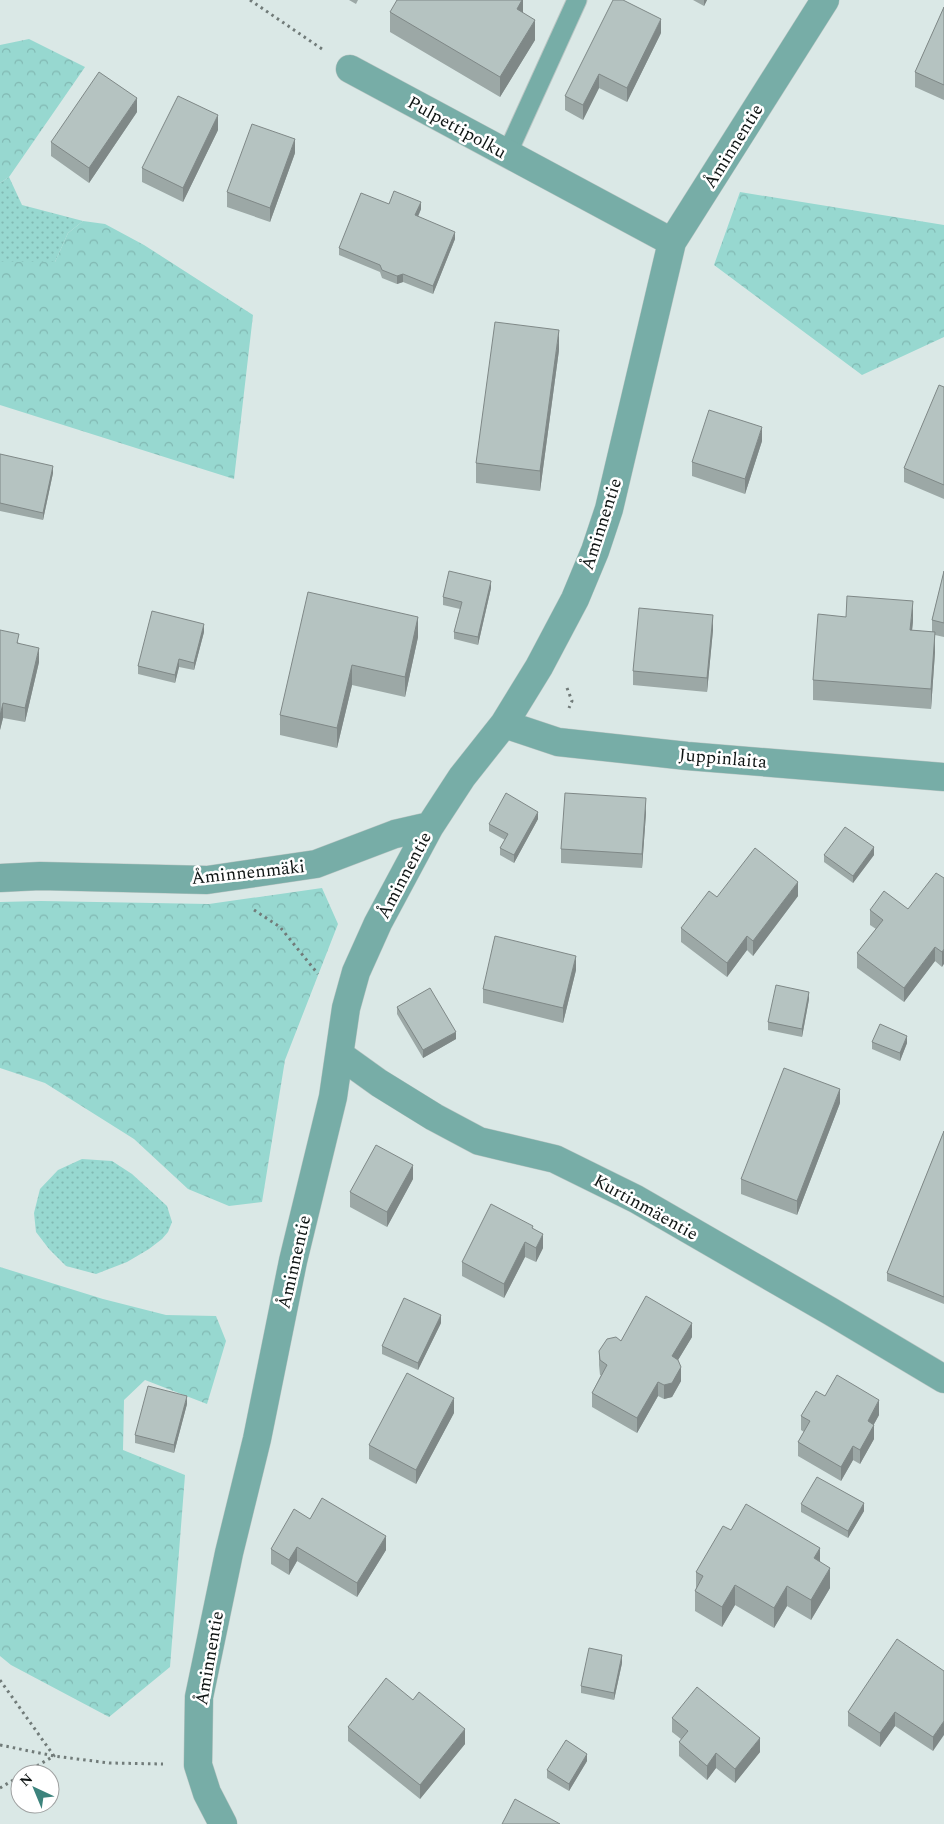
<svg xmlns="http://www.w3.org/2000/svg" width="944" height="1824" font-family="Spectral,serif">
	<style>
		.grass { fill: url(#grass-dots) }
		.forest { fill: url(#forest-crowns) }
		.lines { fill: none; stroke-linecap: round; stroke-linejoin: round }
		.service-casing { stroke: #bac6c4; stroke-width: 21 }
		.minor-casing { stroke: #bac6c4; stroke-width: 29 }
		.path { stroke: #717b79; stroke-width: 3; stroke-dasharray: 2.5 4; stroke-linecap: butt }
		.service { stroke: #77ada7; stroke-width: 19 }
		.minor { stroke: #77ada7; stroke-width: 28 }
		.wall { fill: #9ca8a6 }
		.shaded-wall { fill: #7f8887 }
		.building { fill: #b5c3c1; stroke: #7f8887 }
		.labels { text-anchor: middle; stroke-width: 5; stroke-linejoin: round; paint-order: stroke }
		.street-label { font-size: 18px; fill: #0f1514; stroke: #fff }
	</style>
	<defs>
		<pattern id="grass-dots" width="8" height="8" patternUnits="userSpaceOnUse" patternTransform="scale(1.25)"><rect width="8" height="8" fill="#97d8d0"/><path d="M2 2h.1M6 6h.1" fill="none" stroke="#81b8b2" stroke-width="1.8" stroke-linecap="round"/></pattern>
		<pattern id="forest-crowns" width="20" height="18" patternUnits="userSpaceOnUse" patternTransform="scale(1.25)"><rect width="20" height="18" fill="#97d8d0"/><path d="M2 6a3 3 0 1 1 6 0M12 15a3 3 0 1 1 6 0" fill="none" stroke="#81b8b2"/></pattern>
	</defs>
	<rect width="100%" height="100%" fill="#dae8e6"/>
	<!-- grass -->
	<path class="grass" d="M9,177L22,205L83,221L68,233L55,262H0V183Z
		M82,1159L112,1161L132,1174L167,1206L172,1222L168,1232L162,1239L149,1249L127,1262L96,1274L66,1266L49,1249L36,1232L34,1213L40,1189L58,1170Z"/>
	<!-- forest -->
	<path class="forest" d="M29,39L85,67L9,177L0,183V45Z
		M740,192L944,225V337L862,375L714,265Z
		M83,221L105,224L144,245L253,315L234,479L0,405V262H55L68,233Z
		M322,888L338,924L285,1060L262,1202L229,1206L188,1189L134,1139L45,1083L0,1068V902L41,901L209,904Z
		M0,1267L103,1299L166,1315L216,1316L226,1341L207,1404L145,1380L124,1400L123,1450L185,1475L170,1667L109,1717L11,1665L0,1656Z"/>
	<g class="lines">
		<defs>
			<path id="service" d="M507,154L577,0"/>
			<path id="minor" d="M350,69L672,242
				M504,724L558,742L687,756L944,777
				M0,878L40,876L207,880L316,864L395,834L430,826
				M340,1055L379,1083L434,1117L479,1141L555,1159L636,1199L830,1311L944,1379
				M223,1824L207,1793L198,1765L199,1697L229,1553L257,1439L293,1261L333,1097L346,1008L356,972L378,923L430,826L462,777L504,724L539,667L575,599L595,551L609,509L672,242L825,0"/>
		</defs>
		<!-- service casing -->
		<use href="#service" class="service-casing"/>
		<!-- minor casing -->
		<use href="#minor" class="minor-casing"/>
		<!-- path -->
		<path class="path" d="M250,0L322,49
			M567,688L572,701L569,708
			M254,910L280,927L318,974
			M0,1680L54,1756L23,1774
			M0,1745L54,1756L109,1763L163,1764
			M0,1788L20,1776"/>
		<!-- service -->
		<use href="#service" class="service"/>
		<!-- minor -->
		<use href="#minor" class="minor"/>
	</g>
	<!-- wall -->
	<path class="wall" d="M349,0H358L356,4Z
		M523,0V13L535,40L500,97L390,32V12Z
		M693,0H707L704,6Z
		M944,7V100L915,87V72Z
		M661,33L627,102L599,88L583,120L565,110V96Z
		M137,112L89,183L51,156V142Z
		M218,130L183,202L142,182V168Z
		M295,153L270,222L227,207V192Z
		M389,204L421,209L418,217L455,239L433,294L403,282L397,284L382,278L380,272L339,255V248Z
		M559,350L540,491L476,483V463Z
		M944,387V499L904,482V468Z
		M762,441L745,494L692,476V462Z
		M0,454L53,473L43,520L0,511Z
		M944,571V637L935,635V652L931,709L813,700V680L913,621L912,630L932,632V620Z
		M491,588L478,645L454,639V632L460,609L443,605V597Z
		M418,617V637L405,697L352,685L337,748L280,735V715Z
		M0,630L19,643L39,662L25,722L3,718L0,730Z
		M713,630L707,692L633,685V671Z
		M204,632L194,670L179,667L175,683L138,674V666Z
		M646,813L642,868L561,863V849Z
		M538,819L514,863L500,855V848L505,840L489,831V824Z
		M824,855H874L853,883L824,862Z
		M944,878L942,967L935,961L904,1002L857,968V953L876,929L870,925V910L908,909Z
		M798,896L753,956L747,950L727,977L681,942V928L717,897Z
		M576,970L563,1023L483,1003V989Z
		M809,999L802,1037L768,1030V1022Z
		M397,1007L456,1039L423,1058L397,1014Z
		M872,1042L907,1043L900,1061L872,1049Z
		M840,1103L797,1215L741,1194V1179Z
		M944,1131V1304L887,1281V1273Z
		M413,1179L387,1227L350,1207V1192Z
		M533,1229L543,1248L536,1262L525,1257L504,1298L462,1276V1262Z
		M441,1323L418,1370L382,1354V1346Z
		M692,1337L678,1360L681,1381L672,1397L664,1399L658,1396L637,1433L592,1407V1393L601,1375H600L599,1365V1351L621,1341Z
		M825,1396L879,1415L874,1424V1439L860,1464L853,1460L841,1481L798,1456V1442L804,1432L801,1430V1416Z
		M187,1404L174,1453L135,1443V1435Z
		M454,1413L416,1484L369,1459V1445Z
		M801,1504L864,1511L848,1538L801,1512Z
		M310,1519L386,1550L357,1597L297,1561L289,1575L271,1564V1549Z
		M731,1530L820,1561L830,1588L811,1620L787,1606L774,1628L735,1605L722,1627L695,1611V1591L696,1588V1572Z
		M622,1663L614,1700L581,1693V1686Z
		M944,1671L933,1751L895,1726L880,1747L848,1726V1712Z
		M672,1718L760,1752L735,1783L716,1768L707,1780L679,1756V1742L681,1739L672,1732Z
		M348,1727L465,1744L420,1799L348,1741Z
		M587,1761L569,1791L547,1778V1770Z"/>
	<!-- shaded-wall -->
	<path class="shaded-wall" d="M522,0H523V19L517,9Z
		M704,0H707L704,6Z
		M661,19V33L627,102V88Z
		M535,20V40L500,97V77Z
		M599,74V88L583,120V105Z
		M137,98V112L89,183V168Z
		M218,115V130L183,202V188Z
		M295,139V153L270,222V208Z
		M421,202V209L415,223V215Z
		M455,232V239L433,294V286Z
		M403,274V282L397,284V276Z
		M559,330V350L540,491V471Z
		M762,427V441L745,494V479Z
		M53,466V473L43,520V513Z
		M491,581V588L478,645V637Z
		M913,601V621L910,650V630Z
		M713,615V630L707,692V678Z
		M418,617V637L405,697V677Z
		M204,624V632L194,670V663Z
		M935,632V652L931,709V689Z
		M39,648V662L25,722V708Z
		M179,659V667L175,683V675Z
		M352,665V685L337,748V728Z
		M3,703V718L0,730V716Z
		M646,798V813L642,868V854Z
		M538,812V819L514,863V855Z
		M874,847V855L853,883V876Z
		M798,882V896L753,956V941Z
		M747,936V950L727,977V963Z
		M935,947V961L904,1002V988Z
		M944,949V964L942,967V952Z
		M576,956V970L563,1023V1008Z
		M809,992V999L802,1037V1029Z
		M456,1032V1039L423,1058V1050Z
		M907,1036V1043L900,1061V1053Z
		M840,1089V1103L797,1215V1201Z
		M413,1165V1179L387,1227V1212Z
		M543,1234V1248L536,1262V1248Z
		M525,1242V1257L504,1298V1284Z
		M441,1315V1323L418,1370V1363Z
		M692,1323V1337L672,1370V1356Z
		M681,1367V1381L672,1397L664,1399V1385Z
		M658,1382V1396L637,1433V1418Z
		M187,1396V1404L174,1453V1445Z
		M454,1398V1413L416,1484V1470Z
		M879,1400V1415L868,1435V1421Z
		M874,1425V1439L860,1464V1450Z
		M853,1446V1460L841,1481V1467Z
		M864,1503V1511L848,1538V1531Z
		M386,1536V1550L357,1597V1583Z
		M297,1547V1561L289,1575V1560Z
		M820,1548V1568L814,1558Z
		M830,1568V1588L811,1620V1600Z
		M735,1585V1605L722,1627V1607Z
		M787,1586V1606L774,1628V1608Z
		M622,1655V1663L614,1700V1693Z
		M895,1712V1726L880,1747V1733Z
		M944,1721V1735L933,1751V1737Z
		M465,1729V1744L420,1799V1785Z
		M760,1738V1752L735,1783V1769Z
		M716,1753V1768L707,1780V1766Z
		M587,1754V1761L569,1791V1784Z"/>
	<!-- building -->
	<path class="building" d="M397,0H522L517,9L535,20L500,77L390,12Z
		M613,0H623L661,19L627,88L599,74L583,105L565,96Z
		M944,7V85L915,72Z
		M99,72L137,98L89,168L51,142Z
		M178,96L218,115L183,188L142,168Z
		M252,124L295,139L270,208L227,192Z
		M394,191L421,202L415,215L455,232L433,286L403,274L397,276L382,270L380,265L339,248L361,193L389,204Z
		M495,322L559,330L540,471L476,463Z
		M939,385L944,387V485L904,468Z
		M709,410L762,427L745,479L692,462Z
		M0,454L53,466L43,513L0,503Z
		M449,571L491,581L478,637L454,632L462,602L443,597Z
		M944,571V623L932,620Z
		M308,592L418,617L405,677L352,665L337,728L280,715Z
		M847,596L913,601L910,630L935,632L931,689L813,680L818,614L846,617Z
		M639,608L713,615L707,678L633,671Z
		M152,611L204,624L194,663L179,659L175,675L138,666Z
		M0,630L19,634L17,643L39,648L25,708L3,703L0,716Z
		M506,793L538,812L514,855L500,848L508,834L489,824Z
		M565,793L646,798L642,854L561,849Z
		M845,827L874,847L853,876L824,855Z
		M755,848L798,882L753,941L747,936L727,963L681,928L709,891L717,897Z
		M936,873L944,878V949L942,952L935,947L904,988L857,953L883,920L870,910L884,891L908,909Z
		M495,936L576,956L563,1008L483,989Z
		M776,985L809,992L802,1029L768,1022Z
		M430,988L456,1032L423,1050L397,1007Z
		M880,1024L907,1036L900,1053L872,1042Z
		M784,1068L840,1089L797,1201L741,1179Z
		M944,1131V1297L887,1273Z
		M376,1145L413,1165L387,1212L350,1192Z
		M491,1204L533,1226L532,1228L543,1234L536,1248L525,1242L504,1284L462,1262Z
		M646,1296L692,1323L672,1356L678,1360L681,1367L672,1383L664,1385L658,1382L637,1418L592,1393L607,1365L600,1360L599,1351L607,1339L616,1337L621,1341Z
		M404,1298L441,1315L418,1363L382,1346Z
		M407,1373L454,1398L416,1470L369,1445Z
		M837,1375L879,1400L868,1421L874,1425L860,1450L853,1446L841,1467L798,1442L810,1421L801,1416L816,1391L825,1396Z
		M148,1386L187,1396L174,1445L135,1435Z
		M817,1477L864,1503L848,1531L801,1504Z
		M322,1498L386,1536L357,1583L297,1547L289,1560L271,1549L294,1509L310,1519Z
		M746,1504L820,1548L814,1558L830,1568L811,1600L787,1586L774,1608L735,1585L722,1607L695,1591L703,1576L696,1572L723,1526L731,1530Z
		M897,1639L944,1671V1721L933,1737L895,1712L880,1733L848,1712Z
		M589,1648L622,1655L614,1693L581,1686Z
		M386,1678L413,1700L419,1692L465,1729L420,1785L348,1727Z
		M697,1687L760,1738L735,1769L716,1753L707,1766L679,1742L688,1731L672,1718Z
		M566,1740L587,1754L569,1784L547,1770Z
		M515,1799L560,1824H502Z"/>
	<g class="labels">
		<!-- street labels -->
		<g class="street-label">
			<text transform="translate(457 127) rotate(29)" y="6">Pulpettipolku</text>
			<text transform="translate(733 146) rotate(-58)" y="6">Åminnentie</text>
			<text transform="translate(601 524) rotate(-72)" y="6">Åminnentie</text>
			<text transform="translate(723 758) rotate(5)" y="6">Juppinlaita</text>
			<text transform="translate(248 872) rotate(-6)" y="6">Åminnenmäki</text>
			<text transform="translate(404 875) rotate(-62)" y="6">Åminnentie</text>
			<text transform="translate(646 1207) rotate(29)" y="6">Kurtinmäentie</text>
			<text transform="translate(294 1262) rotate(-77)" y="6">Åminnentie</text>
			<text transform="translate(209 1658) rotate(-80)" y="6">Åminnentie</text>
		</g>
	</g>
	<!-- north arrow -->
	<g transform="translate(35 1789) rotate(316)"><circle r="24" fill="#ffffff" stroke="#9fa1a1"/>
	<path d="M0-4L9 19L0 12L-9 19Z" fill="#3c837c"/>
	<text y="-8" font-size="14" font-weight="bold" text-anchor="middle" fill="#0f1514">N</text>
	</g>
</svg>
